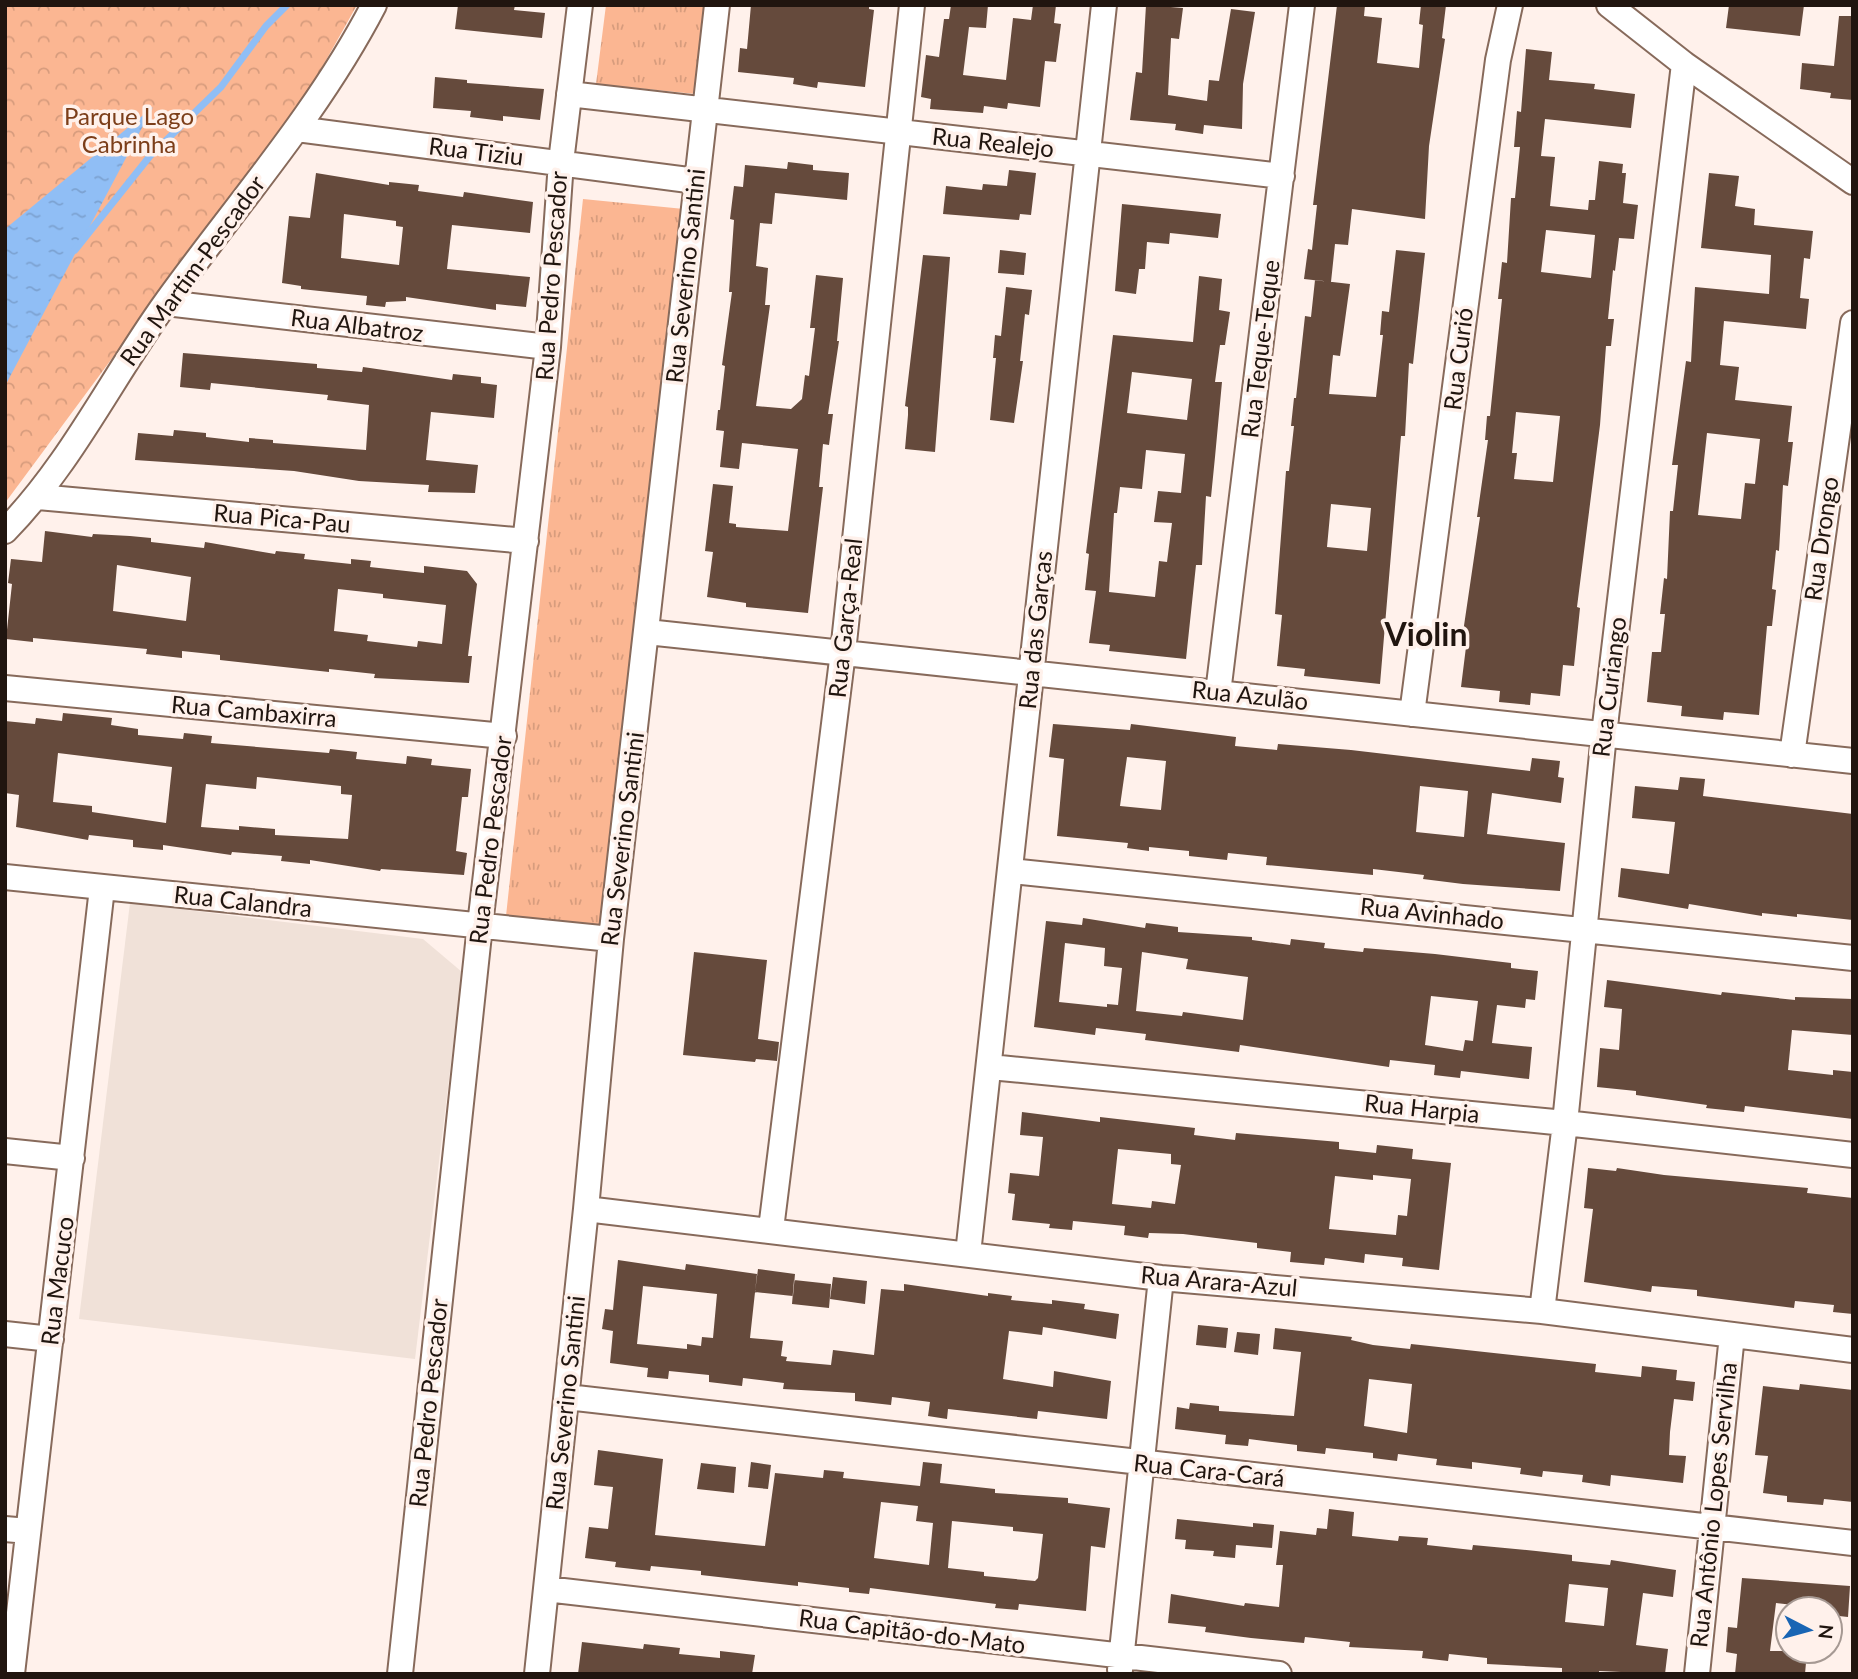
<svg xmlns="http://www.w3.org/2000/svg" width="1858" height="1679" font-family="Lato,sans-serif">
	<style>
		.built { fill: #f0e1d8 }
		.grass { fill: url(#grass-tufts) }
		.park { fill: url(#park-crowns) }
		.water { fill: url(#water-ripples) }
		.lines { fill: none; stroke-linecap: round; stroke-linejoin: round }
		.stream { stroke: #90bef5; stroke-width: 7 }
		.building { fill: #654a3c; fill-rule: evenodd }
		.minor-casing { stroke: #876a5b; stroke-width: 28 }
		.minor { stroke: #fff; stroke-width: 24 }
		.labels { text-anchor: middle; stroke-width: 7; stroke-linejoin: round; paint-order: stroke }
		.park-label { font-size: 24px; fill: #7c3e19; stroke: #fff1eb }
		.street-label { font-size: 24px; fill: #20150f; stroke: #fff1eb }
		.district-label { font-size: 32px; font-weight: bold; fill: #20150f; stroke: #fff1eb }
	</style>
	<defs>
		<pattern id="grass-tufts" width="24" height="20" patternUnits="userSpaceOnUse" patternTransform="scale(1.75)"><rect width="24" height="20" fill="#fbb692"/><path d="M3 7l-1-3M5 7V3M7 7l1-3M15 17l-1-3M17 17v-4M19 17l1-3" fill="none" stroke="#d79c7d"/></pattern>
		<pattern id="park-crowns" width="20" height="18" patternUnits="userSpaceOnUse" patternTransform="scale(1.75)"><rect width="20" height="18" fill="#fbb692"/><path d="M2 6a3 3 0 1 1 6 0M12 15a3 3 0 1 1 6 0" fill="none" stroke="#d79c7d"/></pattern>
		<pattern id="water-ripples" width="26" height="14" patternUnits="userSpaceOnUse" patternTransform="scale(1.75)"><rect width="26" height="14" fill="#90bef5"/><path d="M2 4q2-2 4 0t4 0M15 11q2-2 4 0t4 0" fill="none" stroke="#7ca2d1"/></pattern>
	</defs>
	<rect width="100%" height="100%" fill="#fff1eb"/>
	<!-- built -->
	<path class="built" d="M130,903L423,939L462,972L415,1359L79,1319Z"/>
	<!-- grass -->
	<path class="grass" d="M606,5H707L696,94L596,84Z
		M583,199L684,209L602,926L506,916Z"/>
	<!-- park -->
	<path class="park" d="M5,5H357L287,130L153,303L5,503Z"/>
	<!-- water -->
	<path class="water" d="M153,107L5,386V229Z"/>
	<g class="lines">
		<!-- stream -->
		<path class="stream" d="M75,250L150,156L221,87L266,26L287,5"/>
	</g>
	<!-- building -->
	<path class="building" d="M458,5H515L514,10L545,13L542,38L455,29Z
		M751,5H869V9L874,10L865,87L818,82L817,88L793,84L794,78L738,72L740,48L747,49Z
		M951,5H988L986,28L969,27L963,75L1006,80L1013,18L1031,20L1033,5H1056L1054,23L1061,24L1056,62L1045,61L1040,107L1008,103L1007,109L984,106L983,113L930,109L931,99L921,97L926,55L939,57L944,19H949Z
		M1146,5L1183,8L1179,39L1171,38L1168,95L1207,101L1209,80L1219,81L1231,9L1255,12L1243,84L1242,129L1204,125L1203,134L1175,130L1176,124L1130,120L1136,72L1142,73Z
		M1337,5H1365L1364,16L1382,18L1377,63L1419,68L1423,25L1419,24L1421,5H1446L1442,38L1445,39L1429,146L1425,219L1352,209L1348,245L1335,244L1331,282L1304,279L1308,249L1312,250L1317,205H1313Z
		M1729,5H1804L1800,36L1726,28Z
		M1839,16H1853V100L1830,98L1831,93L1800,89L1802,63L1834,66Z
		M1526,49L1552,52L1549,80L1595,84L1594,89L1635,94L1631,128L1545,119L1541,156L1555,157L1550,206L1588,210L1589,200H1595L1599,161L1623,164L1622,173H1626L1623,203L1638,205L1634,239L1619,238L1615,271L1613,270L1608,319H1614L1611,346H1606L1600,425L1577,607L1580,608L1574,666L1563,665L1560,696L1531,693L1530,705L1499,702L1500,691L1461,687L1466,647L1461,646L1480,517H1477L1488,440H1485L1487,416H1490L1502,299H1498L1502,262L1507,263L1511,198H1515L1520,147H1514L1517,111L1521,112ZM1546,230L1595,235L1591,278L1541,272ZM1516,412L1560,416L1553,482L1514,479L1517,453H1512Z
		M435,77L467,80V83L544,89L540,120L503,116V121L470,117L471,111L433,108Z
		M788,162L813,165V170L849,173L847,200L775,193L772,224L760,223L756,266L768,268L765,305H770L756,406L791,409L802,399L805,375L809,376L815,328H810L816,275L843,278L837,341H839L828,414H833L829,445L823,444L819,487H823L808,613L746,607V603L707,597L713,552L705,551L713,484L733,486L729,523L736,524V527L788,531L798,449L742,443L739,469L720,467L724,431L716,430L718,410H720L725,366L722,365L732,292H729L734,220L730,219L734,186L743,187L745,165L787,169Z
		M1009,170L1036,173L1031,215L1020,214L1019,220L943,214L946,186L982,190L983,184L1007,186Z
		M316,173L389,185V182L419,185L418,191L463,197L464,192L533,202L530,233L452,225L447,269L530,277L526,307L496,304V310L406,297V301L386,302L385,307L366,305L367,296L301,289V286L282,283L289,216L310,218ZM344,214L396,221V226L403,227L399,265L341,258Z
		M1709,173L1739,176L1735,206L1755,209L1754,225L1813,231L1810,259L1804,258L1800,298L1809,299L1806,329L1724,321L1720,365L1739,367L1735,400L1792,406L1788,442H1793L1788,486L1783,485L1779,551L1776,550L1772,589L1776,590L1772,626H1767L1759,715L1724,712L1723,720L1681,716L1682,706L1647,702L1652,652H1661L1665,614H1660L1664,578L1667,579L1670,511H1673L1678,465H1672L1686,361L1691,362L1695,287L1769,294L1771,255L1701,248ZM1707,433L1760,439L1755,484L1745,483L1741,519L1698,515Z
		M1122,204L1221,214L1218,238L1170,233L1169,244L1147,242L1145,269H1139L1136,294L1115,291Z
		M1000,250L1026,253L1024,275L998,273Z
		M1396,250L1425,253L1413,364L1409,363L1405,436H1401L1380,684L1304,676L1305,669L1277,666L1282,615L1275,614L1286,471H1289L1294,426H1291L1294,398H1296L1305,316L1311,317L1315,280L1350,284L1340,356L1333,355L1329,394L1376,397L1383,335H1380L1382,311L1389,312ZM1331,504L1371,508L1367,551L1327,547Z
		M923,255L950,257L935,452L905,449L908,415V407L905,406Z
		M1199,276L1222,279L1219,310L1230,312L1225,345H1220L1215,382H1222L1215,457L1211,497L1206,496L1202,565H1196L1186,659L1109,651L1110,645L1089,643L1096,591L1085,590L1089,554L1086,553L1113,335L1193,342ZM1132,372L1192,379L1187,420L1127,413ZM1146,450L1185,454L1181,493L1158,491L1154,522L1172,523L1167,562L1159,561L1155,597L1109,592L1114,513H1117L1120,487L1142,489Z
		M1006,287L1032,290L1029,315L1025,314L1020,361H1023L1014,423L990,420L996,358H993L995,335L1001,336Z
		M183,353L317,364V368L362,372L363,367L452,380L453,374L481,377V383L497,385L494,418L431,412L426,460L478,465L475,493L428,492L429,485L359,481L294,471L135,460L138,433L173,436L174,430L206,433V437L249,442V438L273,440V443L366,450L369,405L327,400L328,395L211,383L210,390L180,387Z
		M45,531L92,537L93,534L130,536L151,538V542L204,548L205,542L275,554L276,551L305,554L304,559L351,564V559L371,561L370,567L424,573V566L467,571L477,584L468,656H472L469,683L374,678L375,674L329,669V672L220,660V655L182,651V658L146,654L147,649L33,638V642L6,639L12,584L8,583L11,559L42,562ZM117,565L191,577L186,621L113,611ZM338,589L383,594V598L446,605L442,644L418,641L417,647L367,641L368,635L334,631Z
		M63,713L112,718L111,725L138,729V735L183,739L184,733L212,736L211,743L329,753L330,749L357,752L356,759L406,764L407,756L432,759L431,765L471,769L468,797H462L456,851L467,853L464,875L381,869L380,871L310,860V864L281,861L282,856L232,852L231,855L163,845V850L133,847V840L89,835L88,840L16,827L19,795L5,793V721L35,724L36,718L62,721ZM58,753L172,767L166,823L92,812V806L53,802ZM257,777L341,786V794L352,795L348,839L275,835V829L239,826V830L201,827L206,784L256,789Z
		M1053,724L1130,730L1131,724L1236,737L1235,746L1277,750L1278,744L1351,750L1530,771L1532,758L1560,761L1558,777L1564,778L1561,803L1492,793L1487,834L1565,843L1560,891L1463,884L1423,879L1424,875L1373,869V875L1266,865L1267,857L1228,853L1227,860L1189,856V851L1149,847V851L1127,848L1128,843L1057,836L1064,759L1049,757ZM1127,757L1166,761L1161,810L1120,806ZM1420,786L1468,791L1464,837L1416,832Z
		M1680,777L1705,779L1703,796L1853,814V920L1797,914V917L1762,913V916L1689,904L1688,909L1618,897L1621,868L1669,874L1675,822L1632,818L1635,786L1678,790Z
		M1083,918L1145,928L1146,923L1178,927V932L1252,937V940L1290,945L1291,939L1325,943L1324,948L1363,952L1364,948L1435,954L1511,963V968L1538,971L1535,1000L1526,999L1525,1008L1497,1005L1492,1043L1532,1047L1529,1079L1461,1071L1460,1078L1434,1075L1435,1065L1390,1060L1389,1067L1240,1045L1239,1052L1145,1040L1146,1034L1096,1028L1095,1035L1034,1027L1046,921L1082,925ZM1065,943L1105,948L1104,966L1122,968L1118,1005L1107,1004V1007L1059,1002ZM1142,952L1188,959L1186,969L1248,977L1243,1020L1183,1012L1182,1016L1136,1011ZM1431,996L1478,1001L1473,1041L1465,1040L1463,1051L1425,1045Z
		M694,952L767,960L758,1039L779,1042L777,1061L756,1059L755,1062L683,1055Z
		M1607,980L1721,995L1722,992L1795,1000V997L1853,999V1035L1792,1030L1788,1070L1833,1075V1070L1853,1072V1119L1745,1106L1744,1112L1706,1108L1707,1105L1636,1095V1091L1597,1087L1600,1048L1619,1050L1622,1009L1604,1007Z
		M1022,1112L1100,1122V1117L1195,1128L1194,1135L1235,1140L1236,1133L1339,1142V1149L1376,1153L1377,1145L1413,1149L1412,1159L1451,1163L1439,1270L1402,1266L1403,1258L1365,1254L1364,1263L1325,1258L1324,1265L1290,1262L1291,1252L1257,1248V1243L1183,1234L1149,1233L1148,1238L1124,1235L1125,1226L1073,1221L1072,1230L1049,1228L1050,1224L1012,1220L1015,1194L1008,1193L1010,1173L1039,1176L1043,1137L1020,1135ZM1118,1149L1171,1154V1164L1181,1165L1175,1204L1152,1201L1151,1208L1112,1204ZM1373,1175L1411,1179L1407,1216L1398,1215L1396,1235L1329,1229L1335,1176L1373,1180Z
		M1588,1168L1616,1171L1617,1168L1664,1175L1808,1188L1807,1193L1853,1198V1314L1833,1312L1834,1305L1795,1301L1794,1308L1697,1296V1290L1652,1286L1651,1292L1584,1282L1593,1209L1584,1208Z
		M618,1260L685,1270L686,1264L757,1274L750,1338L783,1341L781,1356L787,1357L786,1361L831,1365L833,1350L874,1355L881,1289L904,1291V1284L988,1296V1293L1012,1296L1011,1300L1052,1304V1300L1085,1304L1084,1309L1119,1314L1116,1339L1043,1327L1042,1335L1009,1331L1003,1379L1053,1387L1054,1371L1111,1381L1107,1419L1038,1411L1037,1419L948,1409L947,1419L928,1416L930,1402L892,1397L891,1405L855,1401V1393L783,1389L784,1383L743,1378L742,1386L709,1382V1375L669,1371L668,1379L647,1377L648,1368L610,1363L613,1331L602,1329L605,1309L613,1310ZM643,1286L717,1294L713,1338L702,1337L701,1346L687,1344V1349L637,1344Z
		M758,1269L795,1274L793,1296L755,1292Z
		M833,1277L867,1281L865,1304L830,1299Z
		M794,1280L831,1284L829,1308L792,1304Z
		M1198,1325L1228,1328L1226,1348L1196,1345Z
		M1275,1328L1352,1337L1351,1340L1373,1345L1410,1349L1411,1344L1596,1364L1595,1372L1641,1377L1642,1366L1677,1370L1676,1380L1695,1382L1693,1401L1674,1399L1670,1432L1669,1455L1686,1456L1683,1483L1611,1475L1610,1486L1582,1482L1583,1475L1543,1471L1542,1477L1520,1474L1521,1468L1472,1462V1469L1436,1465L1437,1459L1398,1454L1397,1461L1373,1458V1453L1326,1448L1325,1454L1297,1451V1445L1249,1439L1248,1446L1225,1444L1226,1435L1175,1429L1177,1407L1189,1409L1190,1403L1219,1406V1411L1294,1416L1301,1352L1273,1349ZM1369,1379L1412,1384L1407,1433L1364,1426Z
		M1237,1332L1260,1334L1258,1355L1234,1352Z
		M1800,1384L1853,1390V1502L1824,1499L1823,1505L1787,1502V1496L1763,1493L1768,1456L1755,1455L1763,1386L1799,1390Z
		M598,1450L663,1459L655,1535L765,1546L775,1473L823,1478L824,1470L844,1472L843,1478L920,1486L923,1462L942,1464L940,1483L995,1489V1493L1068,1498V1503L1110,1508L1105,1548L1091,1546L1086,1611L1019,1604L1018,1610L995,1608L996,1604L870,1588L869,1594L849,1592V1588L798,1582V1586L701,1575V1571L651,1566L650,1571L615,1567L616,1562L585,1558L589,1527L608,1529L613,1487L594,1485ZM881,1502L918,1506L916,1521L933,1523L929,1565L874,1558ZM952,1521L1013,1527V1531L1043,1534L1038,1578L1035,1581L984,1576V1572L948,1568Z
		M751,1462L771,1465L768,1489L748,1487Z
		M701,1463L736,1467L734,1493L697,1489Z
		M1329,1509L1354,1512L1352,1536L1398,1541L1399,1536L1428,1538L1427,1545L1472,1550L1473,1545L1536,1551L1572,1555V1561L1610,1565L1611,1560L1676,1570L1673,1597L1643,1593L1636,1645L1668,1649L1665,1674L1599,1671V1674H1562V1668L1487,1664V1658L1449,1654L1448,1661L1422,1658L1423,1651L1349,1647L1350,1642L1305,1637L1304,1643L1251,1638L1205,1632L1206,1627L1168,1623L1171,1594L1244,1606L1245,1603L1279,1607L1283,1565H1276L1280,1531L1316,1535L1317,1528L1327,1529ZM1569,1584L1608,1588L1604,1626L1565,1622Z
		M1177,1519L1253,1527V1523L1274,1525L1272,1548L1236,1545L1235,1558L1213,1556L1214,1551L1185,1549L1186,1540L1175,1539Z
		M1742,1578L1850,1586L1848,1617L1830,1615V1609L1776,1603L1770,1651H1807L1805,1674H1735L1737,1654L1726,1652L1728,1627L1737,1628Z
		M582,1642L643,1649L644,1644L680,1648L679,1654L720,1658V1651L755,1655L752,1674H578Z"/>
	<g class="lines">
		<defs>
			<path id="minor" d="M1609,5L1684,64L1853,182
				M569,94L1282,176
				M297,129L696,181
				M166,303L548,347
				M38,497L526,541
				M5,531C71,464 112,377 167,301C237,204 318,113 374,5
				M647,632L1853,761
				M5,688L504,736
				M1218,693L1302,5
				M1412,714L1498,60L1510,5
				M1792,755L1853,323
				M1011,871L1853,958
				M5,877L611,939
				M990,1067L1565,1123L1853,1155
				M5,1151L72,1158
				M586,1209L1161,1278L1542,1311L1853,1350
				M771,1229L843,652L912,5
				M968,1254L1104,5
				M1542,1311L1565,1123L1604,734L1684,64
				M5,1334L51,1339
				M567,1397L1853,1543
				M5,1529L28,1531
				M546,1589L1279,1674
				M1120,1670L1161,1278
				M12,1674L102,888
				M400,1674L480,925L548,347L561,162L580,5
				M537,1674L586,1209L611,939L717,5
				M1697,1674L1732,1335"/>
		</defs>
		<!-- minor casing -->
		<use href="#minor" class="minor-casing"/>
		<!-- minor -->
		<use href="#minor" class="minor"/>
	</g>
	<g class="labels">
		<!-- park labels -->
		<g class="park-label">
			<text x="129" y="125">Parque Lago<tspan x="129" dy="28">Cabrinha</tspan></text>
		</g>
		<!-- street labels -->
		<g class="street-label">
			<text transform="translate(993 143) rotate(6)" y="8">Rua Realejo</text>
			<text transform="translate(476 152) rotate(7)" y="8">Rua Tiziu</text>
			<text transform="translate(193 271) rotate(-54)" y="8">Rua Martim-Pescador</text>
			<text transform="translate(552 276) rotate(-86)" y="8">Rua Pedro Pescador</text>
			<text transform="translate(686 276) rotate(-84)" y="8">Rua Severino Santini</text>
			<text transform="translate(357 326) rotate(7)" y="8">Rua Albatroz</text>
			<text transform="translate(1261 349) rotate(-83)" y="8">Rua Teque-Teque</text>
			<text transform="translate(1459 359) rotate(-83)" y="8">Rua Curió</text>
			<text transform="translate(282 519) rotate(5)" y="8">Rua Pica-Pau</text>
			<text transform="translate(1822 539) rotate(-82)" y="8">Rua Drongo</text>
			<text transform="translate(846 618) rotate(-84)" y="8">Rua Garça-Real</text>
			<text transform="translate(1036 630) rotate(-84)" y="8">Rua das Garças</text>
			<text transform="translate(1610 687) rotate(-83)" y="8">Rua Curiango</text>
			<text transform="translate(1250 696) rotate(6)" y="8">Rua Azulão</text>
			<text transform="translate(254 712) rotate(5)" y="8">Rua Cambaxirra</text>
			<text transform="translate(623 839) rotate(-83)" y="8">Rua Severino Santini</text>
			<text transform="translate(491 840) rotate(-83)" y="8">Rua Pedro Pescador</text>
			<text transform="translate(243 902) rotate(6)" y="8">Rua Calandra</text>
			<text transform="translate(1432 914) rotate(6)" y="8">Rua Avinhado</text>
			<text transform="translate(1422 1109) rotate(6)" y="8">Rua Harpia</text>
			<text transform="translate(58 1281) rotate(-83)" y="8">Rua Macuco</text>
			<text transform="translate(1219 1282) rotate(5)" y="8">Rua Arara-Azul</text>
			<text transform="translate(429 1403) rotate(-84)" y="8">Rua Pedro Pescador</text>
			<text transform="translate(566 1403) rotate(-84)" y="8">Rua Severino Santini</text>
			<text transform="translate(1209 1471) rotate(6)" y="8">Rua Cara-Cará</text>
			<text transform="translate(1714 1505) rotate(-84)" y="8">Rua Antônio Lopes Servilha</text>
			<text transform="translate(912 1632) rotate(7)" y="8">Rua Capitão-do-Mato</text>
		</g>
		<!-- district labels -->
		<g class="district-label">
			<text x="1426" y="646">Violin</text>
		</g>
	</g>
	<!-- border -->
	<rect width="1858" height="1679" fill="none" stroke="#20150f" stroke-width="14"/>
	<!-- north arrow -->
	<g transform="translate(1809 1630) rotate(96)"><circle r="33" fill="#fff1eb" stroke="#a69993" stroke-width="2"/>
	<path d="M0-5L12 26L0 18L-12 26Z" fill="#1965b4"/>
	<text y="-10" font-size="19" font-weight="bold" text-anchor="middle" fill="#20150f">N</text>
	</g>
</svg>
